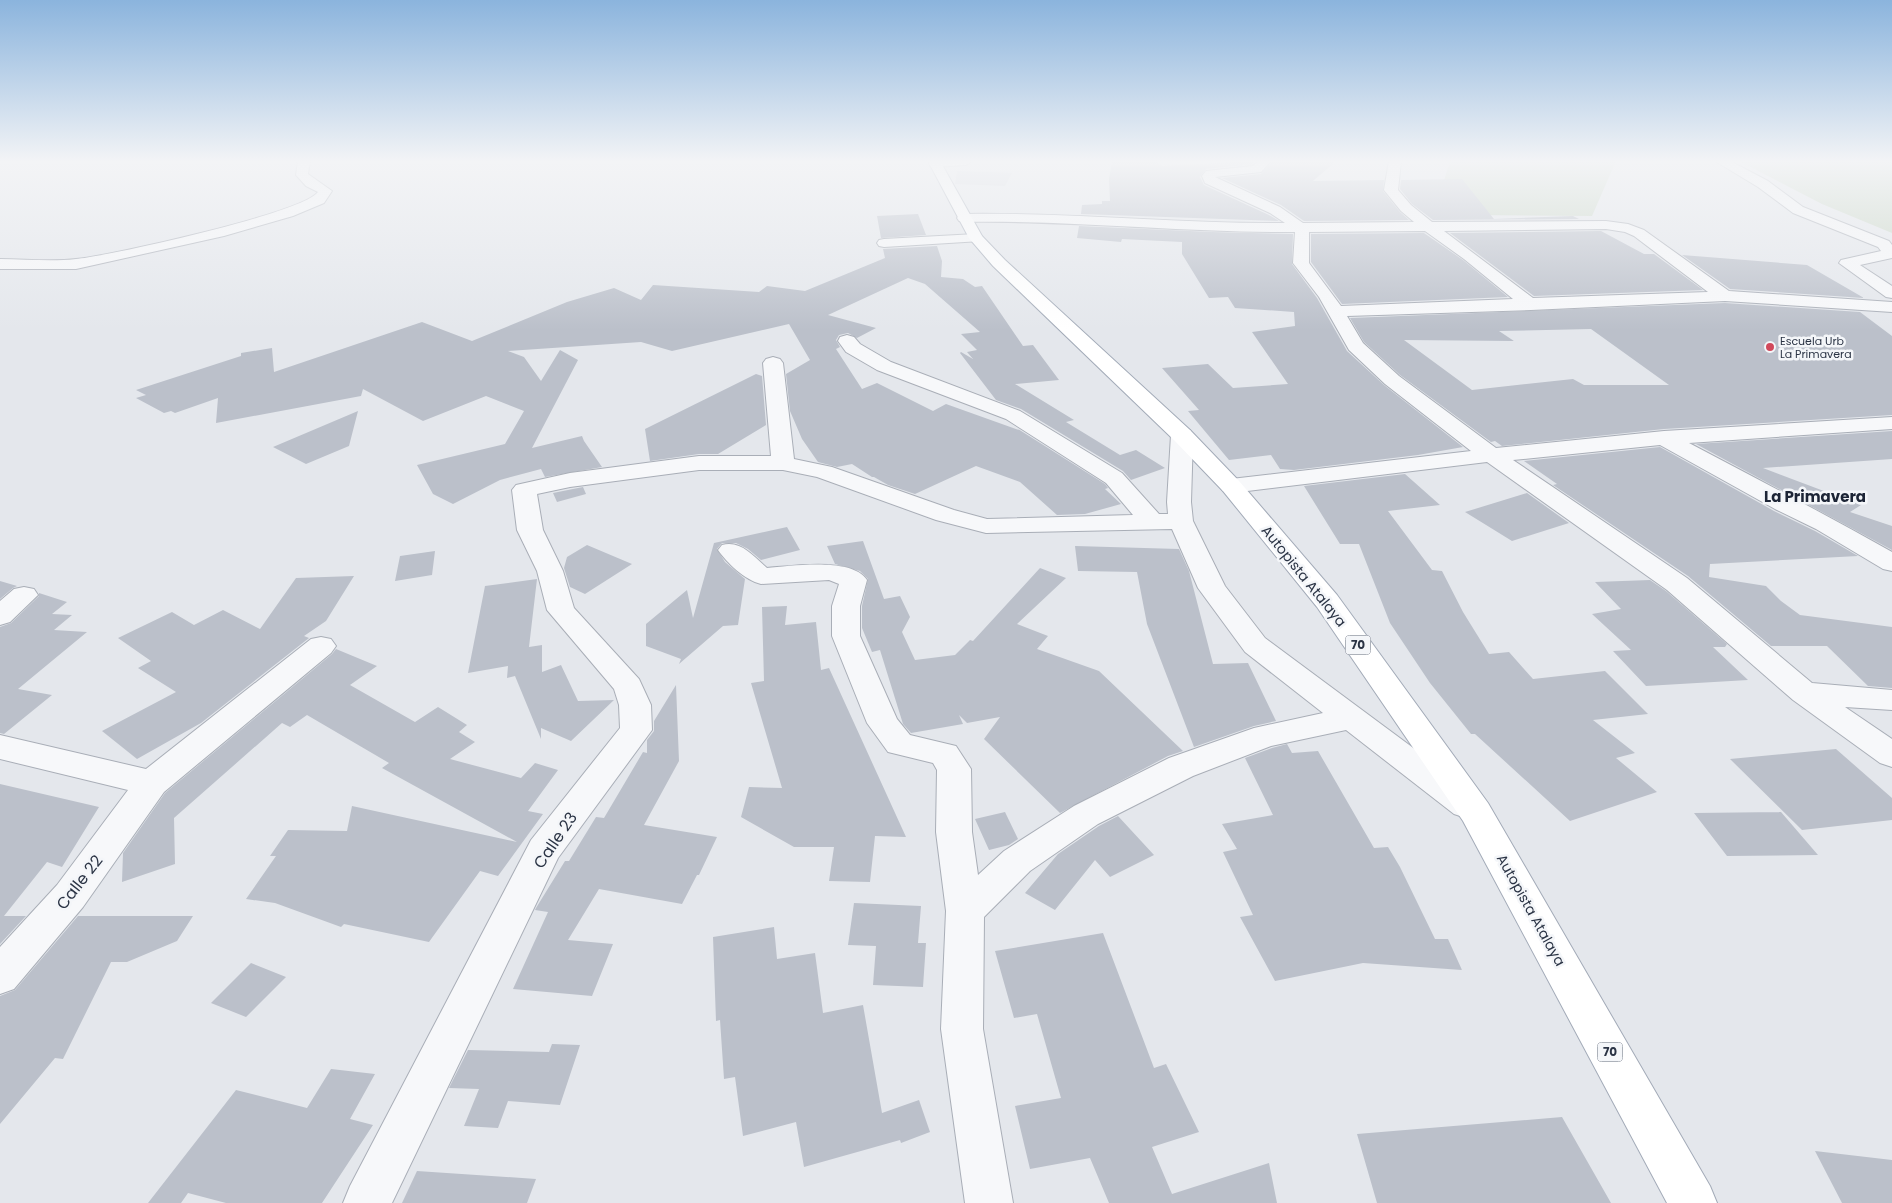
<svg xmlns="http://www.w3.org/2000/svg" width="1892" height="1203" font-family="Poppins,sans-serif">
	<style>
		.built { fill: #d2d6de }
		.green { fill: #c9d6c5 }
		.building { fill: #bbc0ca; fill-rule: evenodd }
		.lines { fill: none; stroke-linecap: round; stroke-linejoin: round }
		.minor-casing { stroke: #a9aeb7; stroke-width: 2 }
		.major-casing { stroke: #a3abb8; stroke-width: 2 }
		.minor { fill: #f7f8fa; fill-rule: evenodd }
		.major { fill: #fff; fill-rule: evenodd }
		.poi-dot { fill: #d1495b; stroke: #f4f6f9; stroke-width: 2 }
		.labels { text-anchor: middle; stroke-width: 5; stroke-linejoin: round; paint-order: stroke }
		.far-poi-label { font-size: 11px; fill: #2b3445; stroke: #f4f6f9; text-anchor: start }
		.shield { fill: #f4f6f9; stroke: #676e7b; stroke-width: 1 }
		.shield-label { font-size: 12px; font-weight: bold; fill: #2b3445 }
		.street-label { font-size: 14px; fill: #2b3445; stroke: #f4f6f9 }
		.neighbourhood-label { font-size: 15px; font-weight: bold; fill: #1d2536; stroke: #f4f6f9 }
		.near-street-label { font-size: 16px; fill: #2b3445; stroke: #f4f6f9 }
	</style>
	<rect width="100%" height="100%" fill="#e4e7ec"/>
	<!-- built -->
	<path class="built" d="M957,171L991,172L1012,173L1005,186L955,184Z"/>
	<!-- green -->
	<path class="green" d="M1450,161H1616L1592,216L1473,215L1439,197Z
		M1739,161H1892V233L1822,204Z"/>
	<!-- building -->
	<path class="building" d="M1112,161H1156L1163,166L1255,161L1252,164L1206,169L1200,177L1204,185L1269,215L1279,221L1081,214L1082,205L1102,204V201H1110L1109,179Z
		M1273,161H1336L1313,181L1384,180L1383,191L1400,212L1409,220L1304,221L1281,205L1222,178L1261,174Z
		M1462,179L1494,219L1573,216L1579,219L1433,220L1412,204L1400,189L1401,180Z
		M918,214L926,235L881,238L877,216Z
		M1079,226L1212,232L1293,234L1292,264L1317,298L1347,351L1384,385L1463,447L1418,455L1294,470L1280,469L1271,455L1229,460L1188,411L1199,410L1162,368L1208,364L1233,388L1288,384L1252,332L1295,326L1294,312L1235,308L1228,297L1209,298L1182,254V242L1122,239L1121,242L1077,238Z
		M1601,231L1644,254H1654L1703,290L1534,296L1450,233Z
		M1424,233L1463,260L1508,297L1342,304L1311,262V234Z
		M937,246L942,261L941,277L963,279L975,287L982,286L1023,346L1033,345L1059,380L1015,384L1074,420L1066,422L1120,455L1136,450L1165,468L1131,480L1123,471L1021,409L996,400L960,353L961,352L973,359L967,352L977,350L961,334L980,332L925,284L908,278L828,315L876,328L857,338L848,333L839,335L836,340L840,347L836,349L862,389L877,383L933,411L946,404L1019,430L1018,429L1105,484L1108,488L1105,489L1121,504L1085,514L1057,515L1020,482L976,466L915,494L888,485L874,477H872L852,464L837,467L818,462L802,439L790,411L786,374L810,360L789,324L672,351L641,342L508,351L524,357L541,381L560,350L578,360L532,448L582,436L584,441L602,467L545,477L541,469L500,480L453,504L433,494L417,465L505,444L524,411L486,396L423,421L363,389L361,396L216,423L218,398L175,413L171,411L164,413L136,398L146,395L136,390L241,356V353L272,348L274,372L422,322L472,341L567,302L614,288L641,300L653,285L759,292L767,286L805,291L885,258L883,249Z
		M1682,255L1807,265L1864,298L1730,289Z
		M1725,303L1860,312L1892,336V415L1664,429L1502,446L1495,441L1491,442L1400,375L1364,342L1350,318ZM1591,329L1669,385H1584L1573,379L1472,390L1404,340L1514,341L1499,331Z
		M756,374L762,376L766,425L718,454H699L650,461L645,429Z
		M358,411L349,446L306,464L273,447Z
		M1892,431V459L1763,468L1861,505L1850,512L1892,526V550L1696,444Z
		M1660,447L1774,511L1815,531L1858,556L1710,564L1709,577L1766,586L1781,601L1800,615L1892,627V688L1868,686L1827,646H1771L1688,576L1553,485L1557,484L1524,461Z
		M1405,474L1440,505L1388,511L1432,570L1442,571L1463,612L1489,654L1509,652L1533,679L1605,671L1648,714L1593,720L1635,753L1616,758L1657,792L1570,821L1475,734H1471L1430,683L1390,623L1359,544H1340L1304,486Z
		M583,487L586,494L557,502L553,493Z
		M1527,493L1569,523L1512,541L1465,512Z
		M787,527L800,550L761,560L748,549L736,543H722L717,549L725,562L745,579L738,625L723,626L679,664L681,659L646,646V624L687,590L693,618L714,543Z
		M863,541L884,599L900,596L910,617L902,632L915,660L955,655L970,640L973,641L1040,568L1066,578L1017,624L1048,636L1037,649L1099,671L1183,751L1168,756L1060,813L984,739L1000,717L967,723L959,715L963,724L911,733L903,724L880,650L872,652L862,628V606L868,579L860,571L835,564L827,546Z
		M587,545L632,564L585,594L570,587L564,568L567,557Z
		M1075,546L1179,549L1189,571L1213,664L1248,663L1276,721L1254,726L1194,747L1147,624L1137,572L1078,571Z
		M435,551L432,575L395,581L400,556Z
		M354,576L326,621L304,636L309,638L201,723L137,759L102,731L176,692L138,668L151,661L118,638L172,612L194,625L223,610L260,629L296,578Z
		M537,579L529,647L542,645V672L561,665L578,701L614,700L571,741L541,728V739L515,676L507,678L508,666L468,673L485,586Z
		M1650,580L1666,591L1727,644L1725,647H1713L1748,680L1646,686L1613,651L1631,650L1592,614L1621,609L1595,582Z
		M0,581L17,586L13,588L0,599Z
		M39,593L67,602L52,614L72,615L54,630L87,632L18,689L52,695L4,734L0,733V627L11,623L39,596Z
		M787,606L785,625L816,622L821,670L829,668L906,837L875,836L870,882L829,881L834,847H794L741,817L749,787L782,788L751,683L764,681L762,607Z
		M336,649L377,666L350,685L415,722L438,707L467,725L459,732L475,742L450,759L521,778L535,763L558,770L528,811L543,814L498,876L480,871L429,942L344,924L341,927L275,903L246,899L276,856H270L288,830L347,831L352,806L517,842L382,768L389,763L307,715L290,727L282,723L174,818L175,864L122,882L123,853L165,793L332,654Z
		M676,685L679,761L644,825L717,837L699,875H697L682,904L599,889L568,940L613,944L592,996L513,989L548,912L535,910L536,908L565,861H569L596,817L604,818L643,752L647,753V740L654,731V721Z
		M1287,744L1292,753L1318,751L1374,848L1388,847L1400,867L1435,939H1448L1462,970L1363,963L1275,981L1240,917L1253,915L1223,852L1237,849L1222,824L1273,815L1245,758L1272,748Z
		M1836,749L1892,798V820L1802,830L1730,759Z
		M0,784L99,807L62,867L47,862L4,916H26L0,944Z
		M1005,812L1018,839L1009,845L989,850L975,819Z
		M1781,812L1818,855L1727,856L1694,813Z
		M1118,816L1154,855L1110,877L1095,860L1055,910L1025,893L1058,854L1099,826Z
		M854,903L921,906L918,943H926L923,987L873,985L876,946L848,945Z
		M78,916H193L177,941L127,962H111L63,1059L55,1058L0,1124V996L15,990Z
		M774,927L777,959L815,953L823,1013L863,1005L882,1113L919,1100L930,1132L901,1143L900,1140L804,1167L796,1122L743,1136L735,1077L724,1079L720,1020L716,1021L713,937Z
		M1103,933L1154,1068L1166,1064L1199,1132L1152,1147L1172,1194L1269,1163L1277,1203H1109L1090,1158L1030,1169L1015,1106L1061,1098L1037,1014L1014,1018L995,951Z
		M251,963L286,977L246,1017L211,1003Z
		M552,1044L580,1045L560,1105L508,1101L498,1128L464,1126L479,1089L449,1088L468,1050L549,1052Z
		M331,1069L375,1074L350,1119L373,1125L322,1203H226L188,1193L181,1203H148L236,1090L307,1108Z
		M1562,1117L1611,1203H1377L1357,1134Z
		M1815,1151L1892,1160V1203H1842Z
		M417,1171L536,1179L527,1203H402Z"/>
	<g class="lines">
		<defs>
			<path id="minor" d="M298,161H310L308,174L332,191L324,203L293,216L224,236L76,269H0V259C25,259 51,262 76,259C110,256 303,213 318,192L306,186L296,175Z
				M929,161H972L966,165L934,167L930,166Z
				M1258,161H1271L1261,172L1215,177L1280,207L1303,223L1414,222L1401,211L1384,190L1389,161H1401L1398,190L1411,205L1432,222L1606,221L1628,224L1644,230L1729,291L1892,302V312L1725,301L1531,310L1347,316L1363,343L1399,376L1496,448L1664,431L1892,417V429L1689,443C1757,479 1825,514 1892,552V571L1883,569L1816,529L1775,509L1660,445L1513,460L1687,578L1812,683L1892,690V710L1845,707L1892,739V767L1880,763L1793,700L1667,590L1487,462L1231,493L1223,491L1219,486L1223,481L1231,479L1471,451L1385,384L1349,350L1319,297L1293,263L1295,232C1184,233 1074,220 964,222L959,221L957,218L959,215L964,214C1071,212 1178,224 1285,223L1270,213L1205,183L1202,176L1206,171L1253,166ZM1606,229L1625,232L1634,236L1708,292L1533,298L1444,231ZM1425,231L1464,259L1513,299L1341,306L1309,263V232Z
				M1715,161H1730L1768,181L1803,207L1889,241L1892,245V258L1860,265L1892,286V298L1886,297L1839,263L1841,260L1881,251L1878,247L1793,213L1758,187Z
				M976,234L981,235L983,238L981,241L884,247L879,246L877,243L879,240L884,239Z
				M847,335L854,337L860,344L891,362L1020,411L1122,473L1159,514H1168L1167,502L1171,435L1174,430L1182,428L1190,430L1193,435L1191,502L1193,521L1225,586L1265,638L1478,796L1483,805L1478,814L1466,818L1454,814L1346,730L1271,746L1193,776L1098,824L1030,871L984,917L983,1029L1013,1203H965L941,1029L946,911L936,832L937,770L933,763L888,752L867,723L832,636V606L839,584L829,580L761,584C745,580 727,563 718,550L722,545C741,540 753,556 767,568C792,566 852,557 867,580L860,606V636L897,719L910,735L956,746L971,769L972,832L978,875L1004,851L1074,806L1169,758L1254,728L1323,713L1245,652L1198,588L1172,529L986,533L936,520L817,477L783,470H699L570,487L537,494L543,530L563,571L574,608L639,679L651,705L652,730L558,858L392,1203H343L350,1186L531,840L620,728L619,705L614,689L547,610L537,571L517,530L512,490L516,485L570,473L699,456H771L763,363L766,359L773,357L780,359L783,363L794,459L832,467L954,510L987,519L1133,515L1106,483L1006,419L877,370L846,352L838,341L840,337Z
				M24,587L34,589L38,595L10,622L0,625V601L14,589Z
				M321,637L331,639L336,646L331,653L164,792L83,907L14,989L0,994V947L57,885L128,790L0,759V735L146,769L311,639Z"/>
			<path id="major" d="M928,161H940L982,236L1005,260L1190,430L1239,481L1337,595L1488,803L1710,1186L1717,1203H1667L1463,821L1317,607L1223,491L1174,440L993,266L969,238Z"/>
		</defs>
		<!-- minor casing -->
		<use href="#minor" class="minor-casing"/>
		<!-- major casing -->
		<use href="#major" class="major-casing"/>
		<!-- minor -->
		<use href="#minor" class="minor"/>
		<!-- major -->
		<use href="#major" class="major"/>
	</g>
	<!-- sky -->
	<linearGradient id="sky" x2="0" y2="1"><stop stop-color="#8bb4dd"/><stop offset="0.49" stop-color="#f3f4f6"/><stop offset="1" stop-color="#f3f4f6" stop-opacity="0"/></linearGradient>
	<rect width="1892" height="330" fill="url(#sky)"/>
	<!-- markers -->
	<circle class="poi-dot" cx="1770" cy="347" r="5"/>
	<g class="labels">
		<!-- far-poi labels -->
		<g class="far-poi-label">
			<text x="1780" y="345">Escuela Urb<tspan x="1780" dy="13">La Primavera</tspan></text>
		</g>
		<!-- shield labels -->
		<g class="shield">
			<rect x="1345.5" y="635.5" width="25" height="19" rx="4"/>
			<rect x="1597.5" y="1042.5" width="25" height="19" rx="4"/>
		</g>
		<g class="shield-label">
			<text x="1358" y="649">70</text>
			<text x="1610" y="1056">70</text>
		</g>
		<!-- street labels -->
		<g class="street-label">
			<text transform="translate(1304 576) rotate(51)" y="5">Autopista Atalaya</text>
			<text transform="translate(1531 910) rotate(61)" y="5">Autopista Atalaya</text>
		</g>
		<!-- neighbourhood labels -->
		<g class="neighbourhood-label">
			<text x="1815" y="502">La Primavera</text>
		</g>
		<!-- near-street labels -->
		<g class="near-street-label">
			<text transform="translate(555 840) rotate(-56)" y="6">Calle 23</text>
			<text transform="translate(79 882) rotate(-52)" y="6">Calle 22</text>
		</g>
	</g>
</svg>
